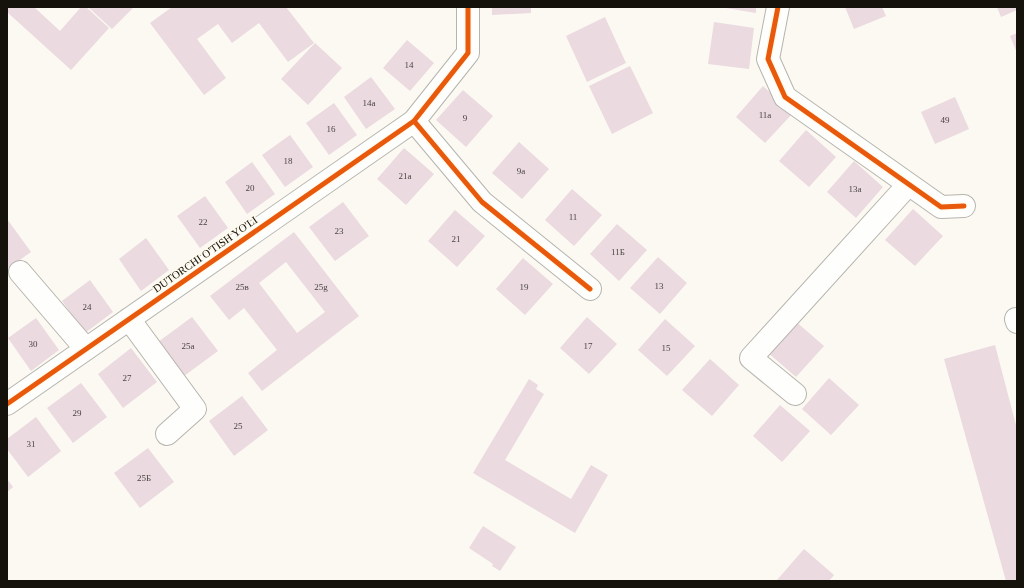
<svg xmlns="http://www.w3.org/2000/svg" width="1024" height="588" font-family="'Times New Roman',serif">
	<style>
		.building { fill: #ebdae0; fill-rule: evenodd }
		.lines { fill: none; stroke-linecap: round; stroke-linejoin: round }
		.minor-casing { stroke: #b6b4ad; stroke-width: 24 }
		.minor { stroke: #fefefd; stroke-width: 22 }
		.cycleway-casing { stroke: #fffaee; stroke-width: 8 }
		.cycleway { stroke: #e8590c; stroke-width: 5 }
		.labels { text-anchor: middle; stroke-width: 3; stroke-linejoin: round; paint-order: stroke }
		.number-label { font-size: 9px; fill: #4a4441 }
		.street-label { font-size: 11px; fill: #15120c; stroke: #fffaee }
	</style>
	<rect width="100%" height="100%" fill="#fbf9f2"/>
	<!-- building -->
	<path class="building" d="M7,7H34L60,31L81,7H86L109,28L71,70L7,12Z
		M88,7H134L112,29Z
		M172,7H286L314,43L288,62L259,23L232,43L218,24L197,39L226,78L204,95L150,23Z
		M492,7H531V13L492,15Z
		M720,7H756V13Z
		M845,7H882L886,16L854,29Z
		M997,7H1017V10L1001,17Z
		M605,17L626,63L587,82L566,36Z
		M714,22L754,28L749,69L708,64Z
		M1017,33V53L1010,36Z
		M407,40L434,63L410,91L383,68Z
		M315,43L342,68L308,105L281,79Z
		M630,66L653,113L612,134L589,86Z
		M371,77L395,109L366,129L344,97Z
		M763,86L793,113L765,143L736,117Z
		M463,90L493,116L466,147L436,120Z
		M955,97L969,129L935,144L921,112Z
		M334,103L357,135L329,155L306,123Z
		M806,130L836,157L809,187L779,161Z
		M290,135L313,167L285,187L262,155Z
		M519,142L549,169L522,199L492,173Z
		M404,148L434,174L406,205L377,179Z
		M854,161L883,187L856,218L827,192Z
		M252,162L275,194L247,214L225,182Z
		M572,189L602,215L574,246L545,220Z
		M205,196L228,228L200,248L177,216Z
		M343,202L369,236L335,261L309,227Z
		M913,209L943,236L915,266L885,240Z
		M455,210L485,236L457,267L428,241Z
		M7,219L31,252L7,269Z
		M617,224L647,250L619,281L590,254Z
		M294,232L359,316L262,391L248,373L277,350L244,308L229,320L210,296ZM286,262L325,312L297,333L259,283Z
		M146,238L169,270L141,291L119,259Z
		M658,257L687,283L660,314L630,288Z
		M523,258L553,284L525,315L496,289Z
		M90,280L113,312L85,333L62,301Z
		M192,317L218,351L184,376L158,342Z
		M587,317L617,344L589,374L560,348Z
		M36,318L59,350L31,371L8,338Z
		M665,319L695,346L667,376L638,350Z
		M794,320L824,346L796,377L766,351Z
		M995,345L1017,429V581H1006L944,359Z
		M131,348L157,382L123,408L98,374Z
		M710,359L739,385L712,416L682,390Z
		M829,378L859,405L831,435L802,409Z
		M529,379L538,385L536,389L544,394L505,460L571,499L591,465L608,475L575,533L473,473Z
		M81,383L107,417L73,443L47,408Z
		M242,396L268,430L234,456L209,421Z
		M780,405L810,431L782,462L753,436Z
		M36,417L61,451L28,477L7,449V439Z
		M148,448L174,482L140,508L114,473Z
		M7,479L13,487L7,492Z
		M483,526L516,547L500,571L492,566L493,564L469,548Z
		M804,549L834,575L829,581H778L777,580Z"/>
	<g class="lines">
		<defs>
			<path id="minor" d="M468,7V53L414,121L482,202L590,289
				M778,7L768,59L785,97L941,207L964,206
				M20,272L86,349
				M129,319L195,409L167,434
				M1016,319L1017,322
				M795,394L751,358L908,185
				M7,404L414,121"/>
		</defs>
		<!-- minor casing -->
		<use href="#minor" class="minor-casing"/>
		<!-- minor -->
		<use href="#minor" class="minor"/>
		<defs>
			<path id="cycleway" d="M468,7V53L414,121L482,202L590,289
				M778,7L768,59L785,97L941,207L964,206
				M7,404L414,121"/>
		</defs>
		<!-- cycleway casing -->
		<use href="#cycleway" class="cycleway-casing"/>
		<!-- cycleway -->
		<use href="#cycleway" class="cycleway"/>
	</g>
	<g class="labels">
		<!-- number labels -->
		<g class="number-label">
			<text x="409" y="68">14</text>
			<text x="369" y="106">14а</text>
			<text x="765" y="118">11a</text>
			<text x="465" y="121">9</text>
			<text x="945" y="123">49</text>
			<text x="331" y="132">16</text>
			<text x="288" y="164">18</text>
			<text x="521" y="174">9a</text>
			<text x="405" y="179">21a</text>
			<text x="250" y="191">20</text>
			<text x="855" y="192">13a</text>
			<text x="573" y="220">11</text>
			<text x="203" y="225">22</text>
			<text x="339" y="234">23</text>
			<text x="456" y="242">21</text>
			<text x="618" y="255">11Б</text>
			<text x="659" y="289">13</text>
			<text x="242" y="290">25в</text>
			<text x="321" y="290">25g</text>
			<text x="524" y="290">19</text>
			<text x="87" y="310">24</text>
			<text x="33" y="347">30</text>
			<text x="188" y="349">25a</text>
			<text x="588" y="349">17</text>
			<text x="666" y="351">15</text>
			<text x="127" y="381">27</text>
			<text x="77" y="416">29</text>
			<text x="238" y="429">25</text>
			<text x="31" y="447">31</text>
			<text x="144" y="481">25Б</text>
		</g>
		<!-- street labels -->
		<g class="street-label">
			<text transform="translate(205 254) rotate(-35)" y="4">DUTORCHI O'TISH YO'LI</text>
		</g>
	</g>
	<!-- border -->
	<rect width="1024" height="588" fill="none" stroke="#15120c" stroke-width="16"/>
</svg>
